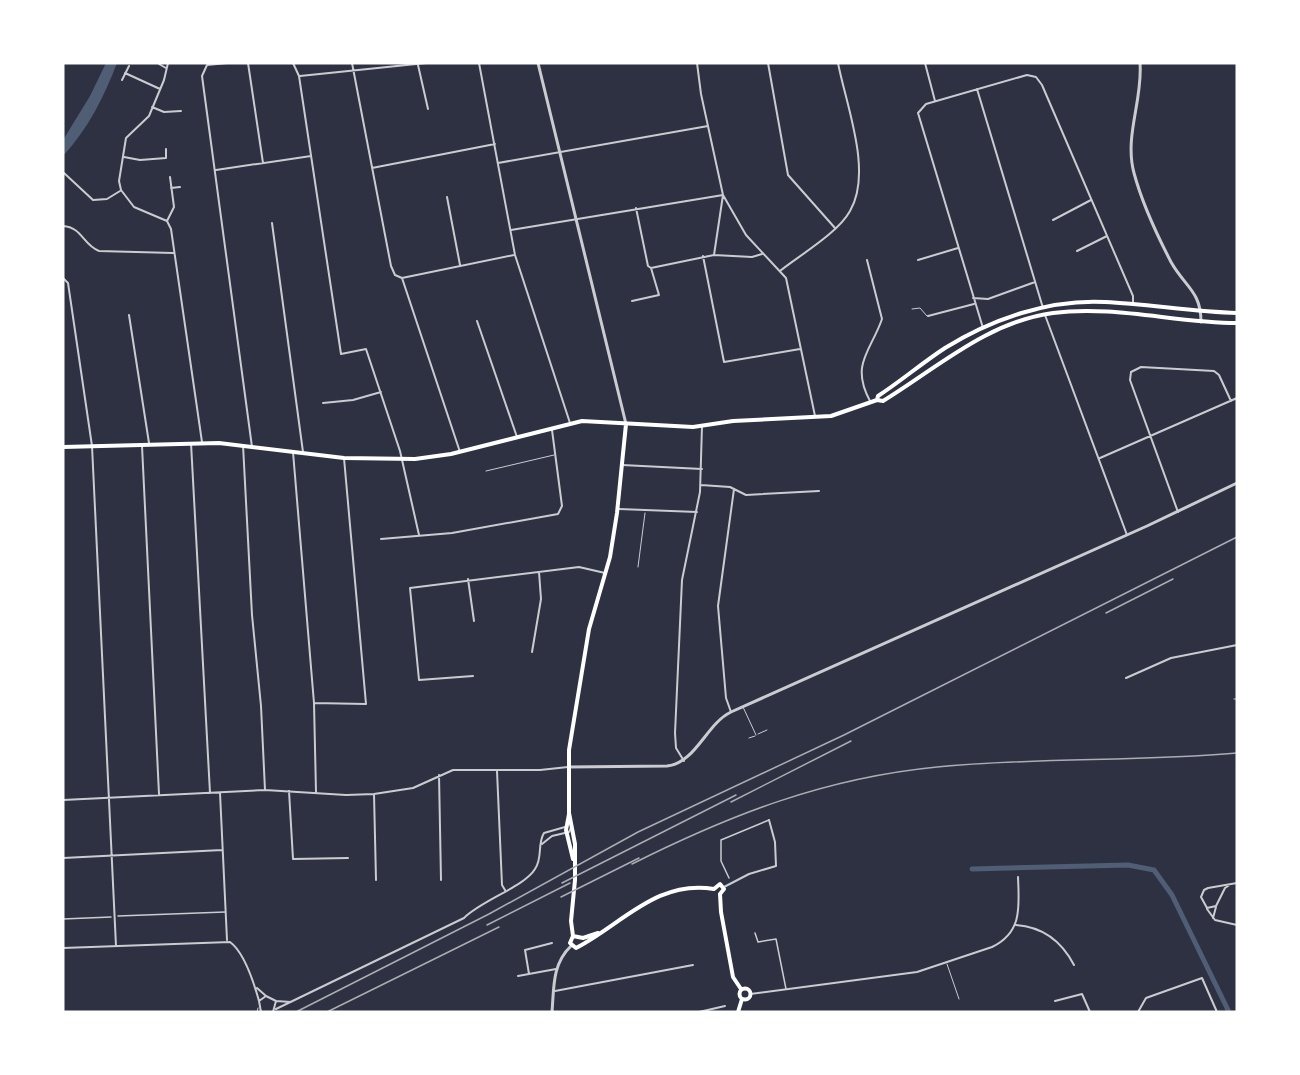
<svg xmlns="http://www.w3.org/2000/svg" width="1300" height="1075" font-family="Lato,sans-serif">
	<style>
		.water { fill: #4f5d75 }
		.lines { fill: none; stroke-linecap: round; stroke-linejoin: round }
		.canal { stroke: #4f5d75; stroke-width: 5 }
		.service { stroke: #caccd0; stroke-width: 1 }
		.pedestrian { stroke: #caccd0; stroke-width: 1.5 }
		.minor { stroke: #caccd0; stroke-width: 2 }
		.tertiary { stroke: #caccd0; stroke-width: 3 }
		.primary { stroke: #fff; stroke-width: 4 }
		.rail { stroke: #abadb3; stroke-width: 1.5 }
	</style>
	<rect width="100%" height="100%" fill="#2d3142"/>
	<!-- water -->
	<path class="water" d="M106,63H117C104,97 88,129 63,156V140L90,96Z"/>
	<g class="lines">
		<!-- canal -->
		<path class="canal" d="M972,869L1128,865L1154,870L1172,895L1229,1012"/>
		<!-- service -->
		<path class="service" d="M912,309L920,308L927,316
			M486,471L554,455
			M638,567L645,513
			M1234,699H1237
			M743,707L756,735
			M758,734L767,730
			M749,738L755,736
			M947,964L959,999
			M257,1012L258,1008"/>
		<!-- pedestrian -->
		<path class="pedestrian" d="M729,878L721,861V840L769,820
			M118,916L225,912
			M63,919L111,917
			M755,933L758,942L776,939L786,989"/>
		<!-- minor -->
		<path class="minor" d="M168,63L164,80L149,116L126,138L119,181L121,190L134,207L167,221L171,229L202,442
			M227,63L207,65L202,76L252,447
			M248,63L263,163
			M293,63L299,76L341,354L366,349L400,451L419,535
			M352,63L391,266L395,275L402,278
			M479,63L515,255L570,423
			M697,63L701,94L723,195L746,235L786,278L815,416
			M768,63L788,175L835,228
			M925,63L935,101
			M159,64L166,68
			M418,65L428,109
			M125,73L160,89
			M300,76L426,63
			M122,80L129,66
			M977,89L1043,308
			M152,107L164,112L181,111
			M124,157L140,160L166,158V149
			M498,163L708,126
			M372,168L495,144
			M216,170L311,156
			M64,173L93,200L107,199L120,191
			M171,188L180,187
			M447,197L460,265
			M636,208L648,266L651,268L714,255L752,257L762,254
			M1053,220L1091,200
			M167,221L174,207L170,177
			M272,223L303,452
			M63,226C82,227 83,245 99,251L173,253
			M511,230L723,195L714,255
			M1077,251L1107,236
			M703,256L724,362L800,349
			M867,260L882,319C871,351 850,364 870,401
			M918,260L958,248
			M780,271C800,255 838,233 850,211C873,172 846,105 838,63
			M63,278L68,283L92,446L116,946
			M402,278L460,452
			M402,278L514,255
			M973,298L988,299L1035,282
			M632,301L659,295L651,268
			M129,315L149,443
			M1045,315L1127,535
			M928,316L974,304
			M477,321L517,437
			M983,328L918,113L926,104L1027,75L1036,77L1042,85L1133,296V304
			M323,403L353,400L381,392
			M191,443L210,793
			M243,445L252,615L261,706L265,790
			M142,446L159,794
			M293,452L314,703L316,792
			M1100,458L1237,398
			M622,465L702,469
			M701,485L730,487L746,495L819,491
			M619,509L697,512
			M1178,512L1130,380L1131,372L1141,367L1214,371L1219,375L1231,401
			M381,539L452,533L558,514L562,506L552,430
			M468,579L474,621
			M532,652L541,599L539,572
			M473,676L419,680L410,588L579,567L605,573
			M1126,678L1171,658L1237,645
			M314,703L366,704L344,458
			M731,712L726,698L718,606L734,489
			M684,761L676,748L675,733L682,580L700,492L702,426
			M497,771L502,885L505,890
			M439,775L441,880
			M289,791L293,859L348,858
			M220,793L227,940
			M374,794L376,880
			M63,800L265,790L346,795L374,794L413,788L453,770H540L568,767
			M542,844L552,836L569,832L571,828
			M63,858L222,850
			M1231,884L1225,888L1216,906L1207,908L1201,897L1204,890L1208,888L1237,883
			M724,887L749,874L776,866L775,842L769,820
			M1207,909L1215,920L1237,925
			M1213,918L1216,907
			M1016,925C1044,927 1062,942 1074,965
			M63,948L230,942C245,953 254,983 259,1001
			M529,974L525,950L552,943
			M518,976L556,969
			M257,988L266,996
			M555,991L693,965
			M750,994L917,972L992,947C1023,932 1019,906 1018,877
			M276,1001L291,1002
			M1055,1001L1082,994L1090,1012
			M276,1009L464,918C482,900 524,887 535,869C543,858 537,844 544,833L565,827
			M261,1012L259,1001L266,996L276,1001L273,1012
			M699,1012L725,1006
			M1138,1012L1146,998L1202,978L1217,1012"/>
		<!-- tertiary -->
		<path class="tertiary" d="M538,63L626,424
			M1140,63C1143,100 1124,136 1134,173C1142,203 1157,235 1171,262C1185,287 1201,291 1201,322
			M568,767L667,766C696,763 706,724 731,712L1147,526L1237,483
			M552,1012C554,988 552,964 571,946"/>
		<!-- primary -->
		<path class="primary" d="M877,400L878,396C901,381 922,363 945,348C992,319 1049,299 1105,302C1149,304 1193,312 1237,313
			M63,447L219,443L344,458L415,459L451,454L582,421L693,427L733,421L831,416L877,400L883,401C937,368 987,322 1053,313C1114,305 1176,323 1237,323
			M569,814L566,830L573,859
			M714,889L720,884L724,889L720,894L721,912L733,977L741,989
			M573,936L571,921L575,880V844L569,813V750L589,629L610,557L617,513L626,424
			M573,936L570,943L576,948C621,925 657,879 714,889
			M573,936L583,938L598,933
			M739.5 994a5.5 5.5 0 1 1 11 0a5.5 5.5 0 1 1-11 0Z
			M738,1012L742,999"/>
		<!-- rail -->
		<path class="rail" d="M1106,613L1173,579
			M731,802L851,741
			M632,864C732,814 825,778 937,767C1037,757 1137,762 1237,753
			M562,883L736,795
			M561,897L639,858
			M487,925L570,883
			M296,1012L489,914L638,832L844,735L1237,537
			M327,1012L499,927"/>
	</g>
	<!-- border -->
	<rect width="1300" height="1075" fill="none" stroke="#ffffff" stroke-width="129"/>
</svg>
